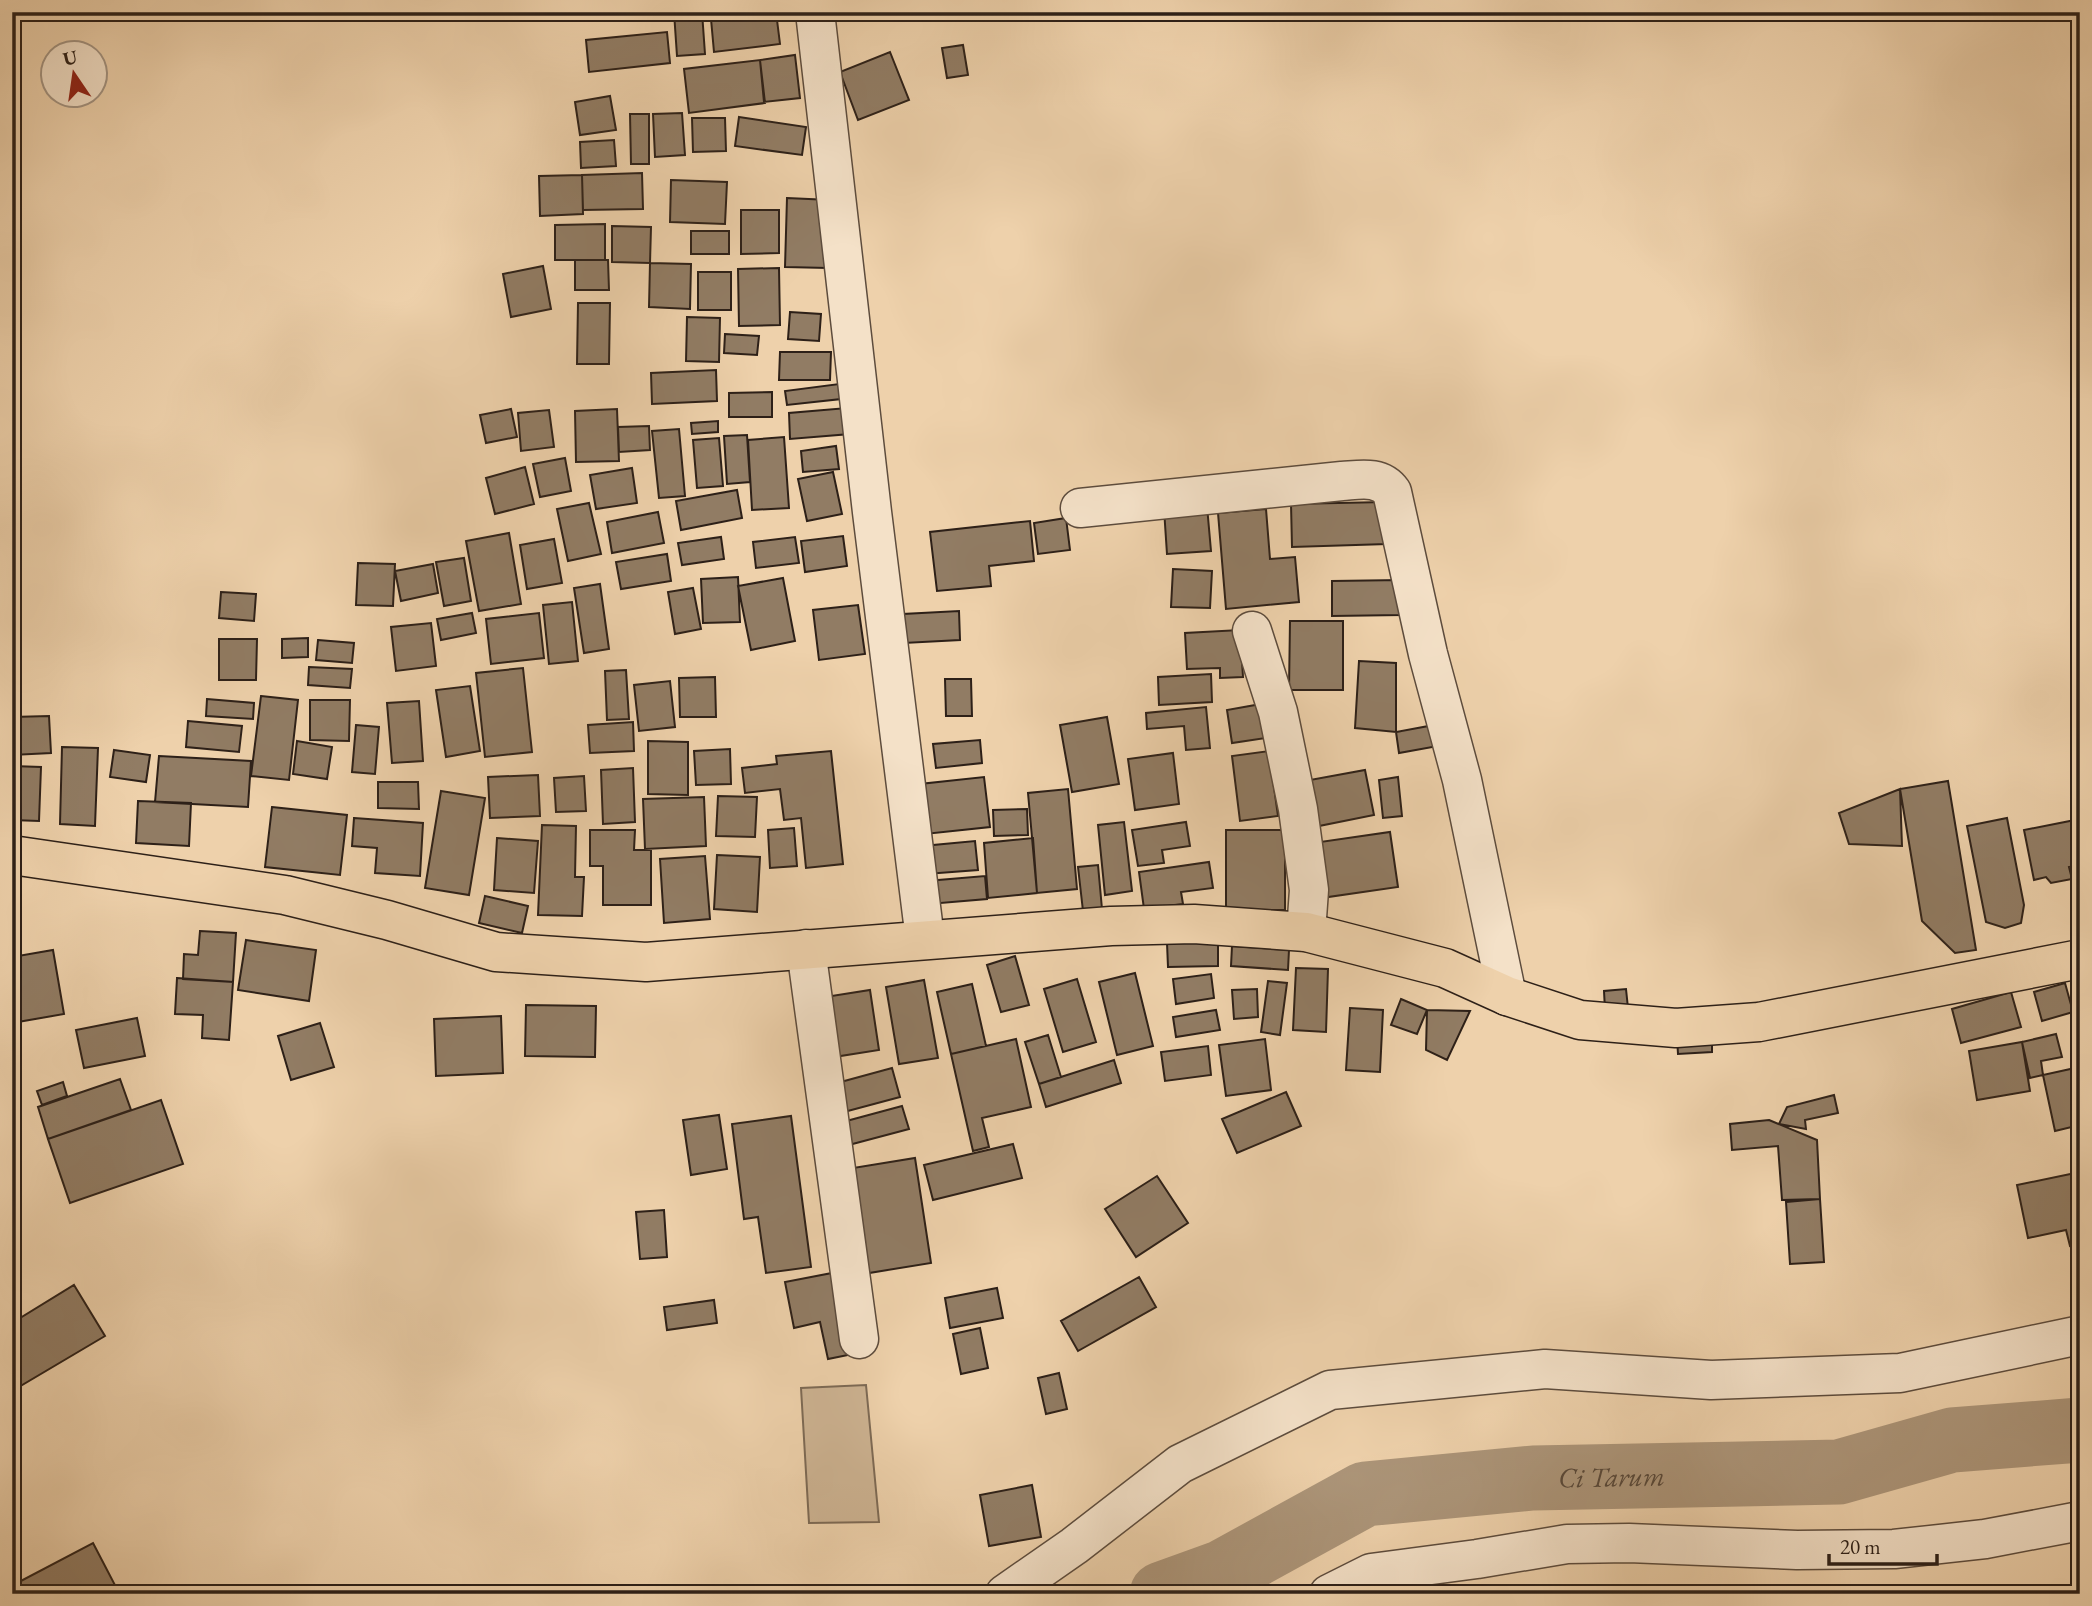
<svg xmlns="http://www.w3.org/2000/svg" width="2092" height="1606" font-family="'EB Garamond',serif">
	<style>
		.green { fill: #cdb392; stroke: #7d6a55; stroke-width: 2 }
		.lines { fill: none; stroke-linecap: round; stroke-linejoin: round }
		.river { stroke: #ac9579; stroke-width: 65 }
		.building { fill: #917c64; stroke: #2d2018; stroke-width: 2 }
		.minor-casing { stroke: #5d4c3d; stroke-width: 41 }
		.major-casing { stroke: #2d2018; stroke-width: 41 }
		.minor { stroke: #f4e1c8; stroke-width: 38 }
		.major { stroke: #eed1ab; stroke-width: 38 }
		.labels { text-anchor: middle; stroke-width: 5; stroke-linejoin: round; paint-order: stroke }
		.water-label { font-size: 28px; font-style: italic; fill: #59493a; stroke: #f4e1c8 }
	</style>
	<rect width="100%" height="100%" fill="#eed1ab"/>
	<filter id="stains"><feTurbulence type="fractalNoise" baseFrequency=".00286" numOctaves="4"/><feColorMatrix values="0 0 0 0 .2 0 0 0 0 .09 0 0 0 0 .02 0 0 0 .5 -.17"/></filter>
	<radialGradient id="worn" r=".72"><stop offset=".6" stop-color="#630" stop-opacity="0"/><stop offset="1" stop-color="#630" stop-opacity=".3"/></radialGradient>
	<!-- green -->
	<path class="green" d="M866,1385L879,1522L809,1523L801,1388Z"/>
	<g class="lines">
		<!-- river -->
		<path class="river" id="s1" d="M1162,1594L1223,1572L1365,1494L1533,1478L1839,1472L1952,1440L2080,1430"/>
	</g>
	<!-- building -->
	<path class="building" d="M674,12H702L705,54L677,56Z
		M776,12L780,44L714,52L711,19Z
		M667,32L670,63L589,72L586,40Z
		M963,45L968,75L947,78L942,48Z
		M890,52L909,100L858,120L840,72Z
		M795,55L800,98L764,102L760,60Z
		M760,60L765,103L689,113L684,69Z
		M610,96L616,130L580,135L575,102Z
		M682,113L685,155L655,157L653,114Z
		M630,114H649V164H631Z
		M739,117L806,127L802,155L735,146Z
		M692,118H725L726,151L693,152Z
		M614,140L616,166L581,168L580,142Z
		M642,173L643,209L583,210L582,175Z
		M582,175L583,214L540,216L539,176Z
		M671,180L727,182L725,224L670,222Z
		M787,198L830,200L828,268L785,267Z
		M741,210H779V253L741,254Z
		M605,224V260H555V225Z
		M612,226L651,227L650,263L612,262Z
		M691,231H729V254H691Z
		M575,260H608L609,290H575Z
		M650,263L691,264L690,309L649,307Z
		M543,266L551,309L511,317L503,274Z
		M779,268L780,325L739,326L738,269Z
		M698,272H731V310H698Z
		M578,303H610L609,364H577Z
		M790,312L821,314L819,341L788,339Z
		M687,317L720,318L719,362L686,361Z
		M725,334L759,336L757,355L724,353Z
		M780,352H831L830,380H779Z
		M716,370L717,401L652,404L651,373Z
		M839,384L841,399L787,405L785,391Z
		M772,392V417H729V393Z
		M847,408L850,434L790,439L789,413Z
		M511,409L517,437L486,443L480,415Z
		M617,409L619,461L576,462L575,411Z
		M549,410L554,447L521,451L518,413Z
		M718,421V432L692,434L691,423Z
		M649,426L650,450L619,452L618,427Z
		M679,429L685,496L659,498L652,431Z
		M747,435L750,482L727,484L724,436Z
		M784,437L789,508L752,510L748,440Z
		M719,438L723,486L697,488L693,440Z
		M836,446L839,469L803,472L801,451Z
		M565,458L571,491L540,497L533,464Z
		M525,467L534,504L495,514L486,478Z
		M632,468L637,503L596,509L590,475Z
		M833,472L842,514L807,521L798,479Z
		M737,490L742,518L681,530L676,501Z
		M1385,502L1387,544L1292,547L1291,504Z
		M589,503L601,554L568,561L557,509Z
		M1207,506L1211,551L1167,554L1164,509Z
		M1266,509L1270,559L1295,557L1299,602L1226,609L1218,513Z
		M658,512L664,543L612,553L607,522Z
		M1066,518L1070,550L1038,554L1034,523Z
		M1030,521L1034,561L989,566L991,586L937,591L930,532Z
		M509,533L521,604L479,611L466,541Z
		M843,536L847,566L805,572L801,541Z
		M721,537L724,559L682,565L678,543Z
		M795,537L799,563L756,568L753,542Z
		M554,539L562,583L527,589L520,545Z
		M667,554L671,581L621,589L616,562Z
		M464,558L471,601L444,606L436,562Z
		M358,563L395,564L393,606L356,605Z
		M433,564L438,593L401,601L395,571Z
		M1173,569L1212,571L1210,608L1171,607Z
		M738,577L740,622L703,623L701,579Z
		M783,578L795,641L751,650L738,586Z
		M1402,580V615L1332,616V581Z
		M600,584L609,649L584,653L574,588Z
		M693,588L701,629L675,634L668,592Z
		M221,592L256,594L254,621L219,618Z
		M572,602L578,661L549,664L543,605Z
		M858,605L865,654L819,660L813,610Z
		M959,611L960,640L904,643L903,614Z
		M472,613L476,633L441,640L437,619Z
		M539,613L544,658L491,664L486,619Z
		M1290,621H1343V690H1289Z
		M431,623L436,666L396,671L391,627Z
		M1240,630L1243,677L1220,678V668L1187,669L1185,633Z
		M308,638V657L282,658V639Z
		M219,639H257L256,680H219Z
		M318,640L354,643L352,663L316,660Z
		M1359,661L1396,663V732L1355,728Z
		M309,667L352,669L350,688L308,685Z
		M523,668L532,752L485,757L476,673Z
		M626,670L629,719L607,720L605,671Z
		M1211,674L1212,702L1159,705L1158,677Z
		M715,677L716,717H680L679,678Z
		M945,679H971L972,716H946Z
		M670,681L675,727L639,731L634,685Z
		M470,686L480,751L446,757L436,690Z
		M261,696L298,700L289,780L251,776Z
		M207,699L254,703L253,719L206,716Z
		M310,700H350L349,741L310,740Z
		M419,701L423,761L392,763L387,703Z
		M1261,704L1266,738L1232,743L1227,710Z
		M1206,707L1210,748L1186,750L1184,726L1147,729L1146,713Z
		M49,716L51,753L12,755V717Z
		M1107,717L1119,784L1072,792L1060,725Z
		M188,721L242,726L239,752L186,747Z
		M633,722L634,751L590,753L588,725Z
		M356,725L379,727L375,774L352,772Z
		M1434,725L1438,746L1399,753L1396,732Z
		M980,740L982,763L936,768L933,744Z
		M297,741L332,747L327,779L293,774Z
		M648,741L688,742V795L648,794Z
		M62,747L98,748L95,826L60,824Z
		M730,749L731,784L696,785L694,751Z
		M114,750L150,755L146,782L110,777Z
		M831,751L843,864L806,868L801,818L784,820L780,789L745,793L742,768L777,764L776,756Z
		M1269,751L1278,816L1240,821L1232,756Z
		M1173,753L1179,804L1135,810L1128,759Z
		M159,756L251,761L248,807L155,802Z
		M12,766L41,767L39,821L12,820Z
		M633,768L635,822L603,824L601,770Z
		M1365,770L1374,815L1319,826L1310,780Z
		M538,775L540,816L490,818L488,777Z
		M584,776L586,811L556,812L554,778Z
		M984,777L990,827L925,834L920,784Z
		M1398,777L1402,816L1383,818L1379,780Z
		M1948,781L1976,950L1955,953L1922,921L1900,789Z
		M378,782H418L419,809L378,808Z
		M1068,789L1077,889L1037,893L1028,793Z
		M1900,789L1902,846L1849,844L1839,813Z
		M441,791L485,798L469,895L425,888Z
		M718,796L757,797L755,837L716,836Z
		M704,797L706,846L645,849L643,799Z
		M138,801L191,803L189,846L136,843Z
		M2080,806V836L2075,807Z
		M272,807L347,815L340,875L265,867Z
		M1027,809L1028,835L994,836L993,810Z
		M354,818L423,823L420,876L375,873L377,848L352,846Z
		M2007,818L2024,905L2021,923L2005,928L1986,922L1967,826Z
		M2075,820L2080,847V865L2069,867L2072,879L2051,883L2046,877L2034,880L2024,830Z
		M1124,822L1132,891L1105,895L1098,825Z
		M1186,822L1190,846L1162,850L1164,863L1138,866L1132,830Z
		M542,825L576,826L575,877H584L582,916L538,915Z
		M794,828L797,866L770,868L768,830Z
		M590,830H635L634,850H651V905H603V866H590Z
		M1226,830H1285V910H1226Z
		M1390,832L1398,887L1328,897L1320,842Z
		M497,838L538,841L534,893L494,890Z
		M1033,838L1037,893L988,898L984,843Z
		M975,841L978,870L926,874L923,846Z
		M717,855L760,857L757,912L714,909Z
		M705,856L710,919L664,923L660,859Z
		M1209,862L1213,888L1181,892L1183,904L1144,909L1139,872Z
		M1098,865L1102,909L1083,911L1078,867Z
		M985,876L987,899L929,904L927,881Z
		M485,896L528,906L522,933L479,923Z
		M200,931L236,933L233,982L183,979L184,954L198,955Z
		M246,940L316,950L309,1001L238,990Z
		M1218,942V966L1168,967L1167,943Z
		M1232,946L1289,950L1288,970L1231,966Z
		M53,950L64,1014L12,1023V957Z
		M1015,956L1029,1005L1001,1012L987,965Z
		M1296,968L1328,969L1326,1032L1293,1030Z
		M1135,973L1153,1046L1117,1055L1099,982Z
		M1211,974L1214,998L1176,1004L1173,979Z
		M177,978L233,982L229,1040L202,1038L203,1015L175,1014Z
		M1077,979L1096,1042L1063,1052L1044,989Z
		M924,980L938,1058L899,1064L886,987Z
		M1268,981L1287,983L1280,1035L1261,1032Z
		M2065,983L2073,1012L2042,1021L2034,992Z
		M972,984L986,1046L951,1054L937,992Z
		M1257,989L1258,1017L1234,1019L1232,990Z
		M1626,989L1628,1008L1605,1010L1604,991Z
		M870,990L879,1050L834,1057L825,997Z
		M2011,992L2021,1027L1961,1043L1952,1009Z
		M1401,999L1427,1010L1417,1034L1391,1025Z
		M526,1005L596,1006L595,1057L525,1056Z
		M1350,1008L1383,1010L1380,1072L1346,1070Z
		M1216,1010L1220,1030L1176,1037L1173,1017Z
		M1427,1010L1470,1011L1447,1060L1426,1050Z
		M501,1016L503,1073L436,1076L434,1019Z
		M137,1018L145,1056L84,1068L76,1030Z
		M320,1023L334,1067L291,1080L278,1036Z
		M2080,1026V1048L2074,1028Z
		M2056,1034L2062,1057L2041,1061L2043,1075L2030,1078L2022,1042Z
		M1048,1035L1061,1077L1039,1084L1025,1042Z
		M1712,1036V1052L1678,1054L1677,1037Z
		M1016,1039L1031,1107L982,1118L989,1147L973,1151L951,1054Z
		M1265,1039L1271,1090L1226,1096L1219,1045Z
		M2022,1042L2030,1091L1977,1100L1969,1051Z
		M1208,1046L1211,1075L1165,1081L1161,1052Z
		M1114,1060L1121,1083L1046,1107L1039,1084Z
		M892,1068L900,1097L844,1112L837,1083Z
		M2075,1068L2080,1088V1125L2055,1131L2043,1075Z
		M120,1079L131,1110L48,1139L38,1107Z
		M63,1082L67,1096L42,1105L37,1091Z
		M1286,1092L1301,1126L1237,1153L1222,1119Z
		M1834,1095L1838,1113L1805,1120L1806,1129L1779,1124L1787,1107Z
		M161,1100L183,1164L70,1203L48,1139Z
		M902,1106L909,1129L845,1146L839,1123Z
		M719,1115L727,1169L691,1175L683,1120Z
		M791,1116L811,1267L766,1273L758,1217L744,1219L732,1124Z
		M1769,1120L1817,1140L1820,1199L1782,1200L1778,1146L1732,1150L1730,1124Z
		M1013,1144L1022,1178L933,1200L924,1165Z
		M915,1158L931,1263L869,1273L853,1168Z
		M2080,1172V1243L2070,1246L2066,1230L2028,1238L2017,1185Z
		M1157,1176L1188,1223L1136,1257L1105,1209Z
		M1820,1199L1824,1262L1790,1264L1786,1202Z
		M664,1210L667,1257L640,1259L636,1212Z
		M832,1273L848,1355L828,1359L820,1322L794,1328L785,1282Z
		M1139,1277L1156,1307L1078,1351L1061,1321Z
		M74,1285L105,1336L12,1391V1323Z
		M997,1288L1003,1318L950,1328L945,1298Z
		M714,1300L717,1323L667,1330L664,1307Z
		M980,1328L988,1368L961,1374L953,1334Z
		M1059,1373L1067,1409L1046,1414L1038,1378Z
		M1032,1485L1041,1537L989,1546L980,1495Z
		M93,1543L117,1589L108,1594H23L17,1583Z
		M1406,1570L1413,1594H1362Z"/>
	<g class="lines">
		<defs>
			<path id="minor" d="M815,12L872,512L925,939
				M1080,508L1342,481C1359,480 1380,475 1392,492L1428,654L1462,780L1507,996
				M1252,631L1278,712L1298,809L1309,890L1306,932
				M806,949L859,1339
				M1005,1594L1074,1546L1180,1464L1330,1390L1545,1369L1711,1380L1900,1373L2080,1335
				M1329,1594L1371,1573L1477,1559L1567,1544L1629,1543L1797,1550L1894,1549L1985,1539L2080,1521"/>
			<path id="major" d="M12,855L285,895L387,920L496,952L646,962L1111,926L1194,924L1306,932L1445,968L1507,996L1580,1020L1676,1028L1759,1022L2080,959"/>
		</defs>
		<!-- minor casing -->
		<use href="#minor" class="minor-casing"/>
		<!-- major casing -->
		<use href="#major" class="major-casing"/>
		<!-- minor -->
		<use href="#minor" class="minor"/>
		<!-- major -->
		<use href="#major" class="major"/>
	</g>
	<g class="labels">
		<!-- water labels -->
		<g class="water-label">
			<text dy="10" stroke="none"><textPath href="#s1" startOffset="474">Ci Tarum</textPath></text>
		</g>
	</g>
	<!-- margin -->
	<rect width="2092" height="1606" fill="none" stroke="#eed1ab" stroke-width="42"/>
	<rect x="14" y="14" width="2064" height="1578" fill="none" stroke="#2d2018" stroke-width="3.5"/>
	<rect x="21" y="21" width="2050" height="1564" fill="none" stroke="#2d2018" stroke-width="2"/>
	<!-- north arrow -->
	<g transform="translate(74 74) rotate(347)"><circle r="33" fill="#f4e1c8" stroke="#a49482" stroke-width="2"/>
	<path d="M0-5L12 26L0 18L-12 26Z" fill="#8f2418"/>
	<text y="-10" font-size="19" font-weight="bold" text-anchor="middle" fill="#2d2018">U</text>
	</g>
	<!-- scale -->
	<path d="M1829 1554v10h108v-10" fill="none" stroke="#2d2018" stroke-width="3.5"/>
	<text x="1840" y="1554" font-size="21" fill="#2d2018" stroke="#f4e1c8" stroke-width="5" paint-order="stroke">20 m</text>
	<rect width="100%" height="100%" filter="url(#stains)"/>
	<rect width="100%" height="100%" fill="url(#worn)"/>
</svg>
